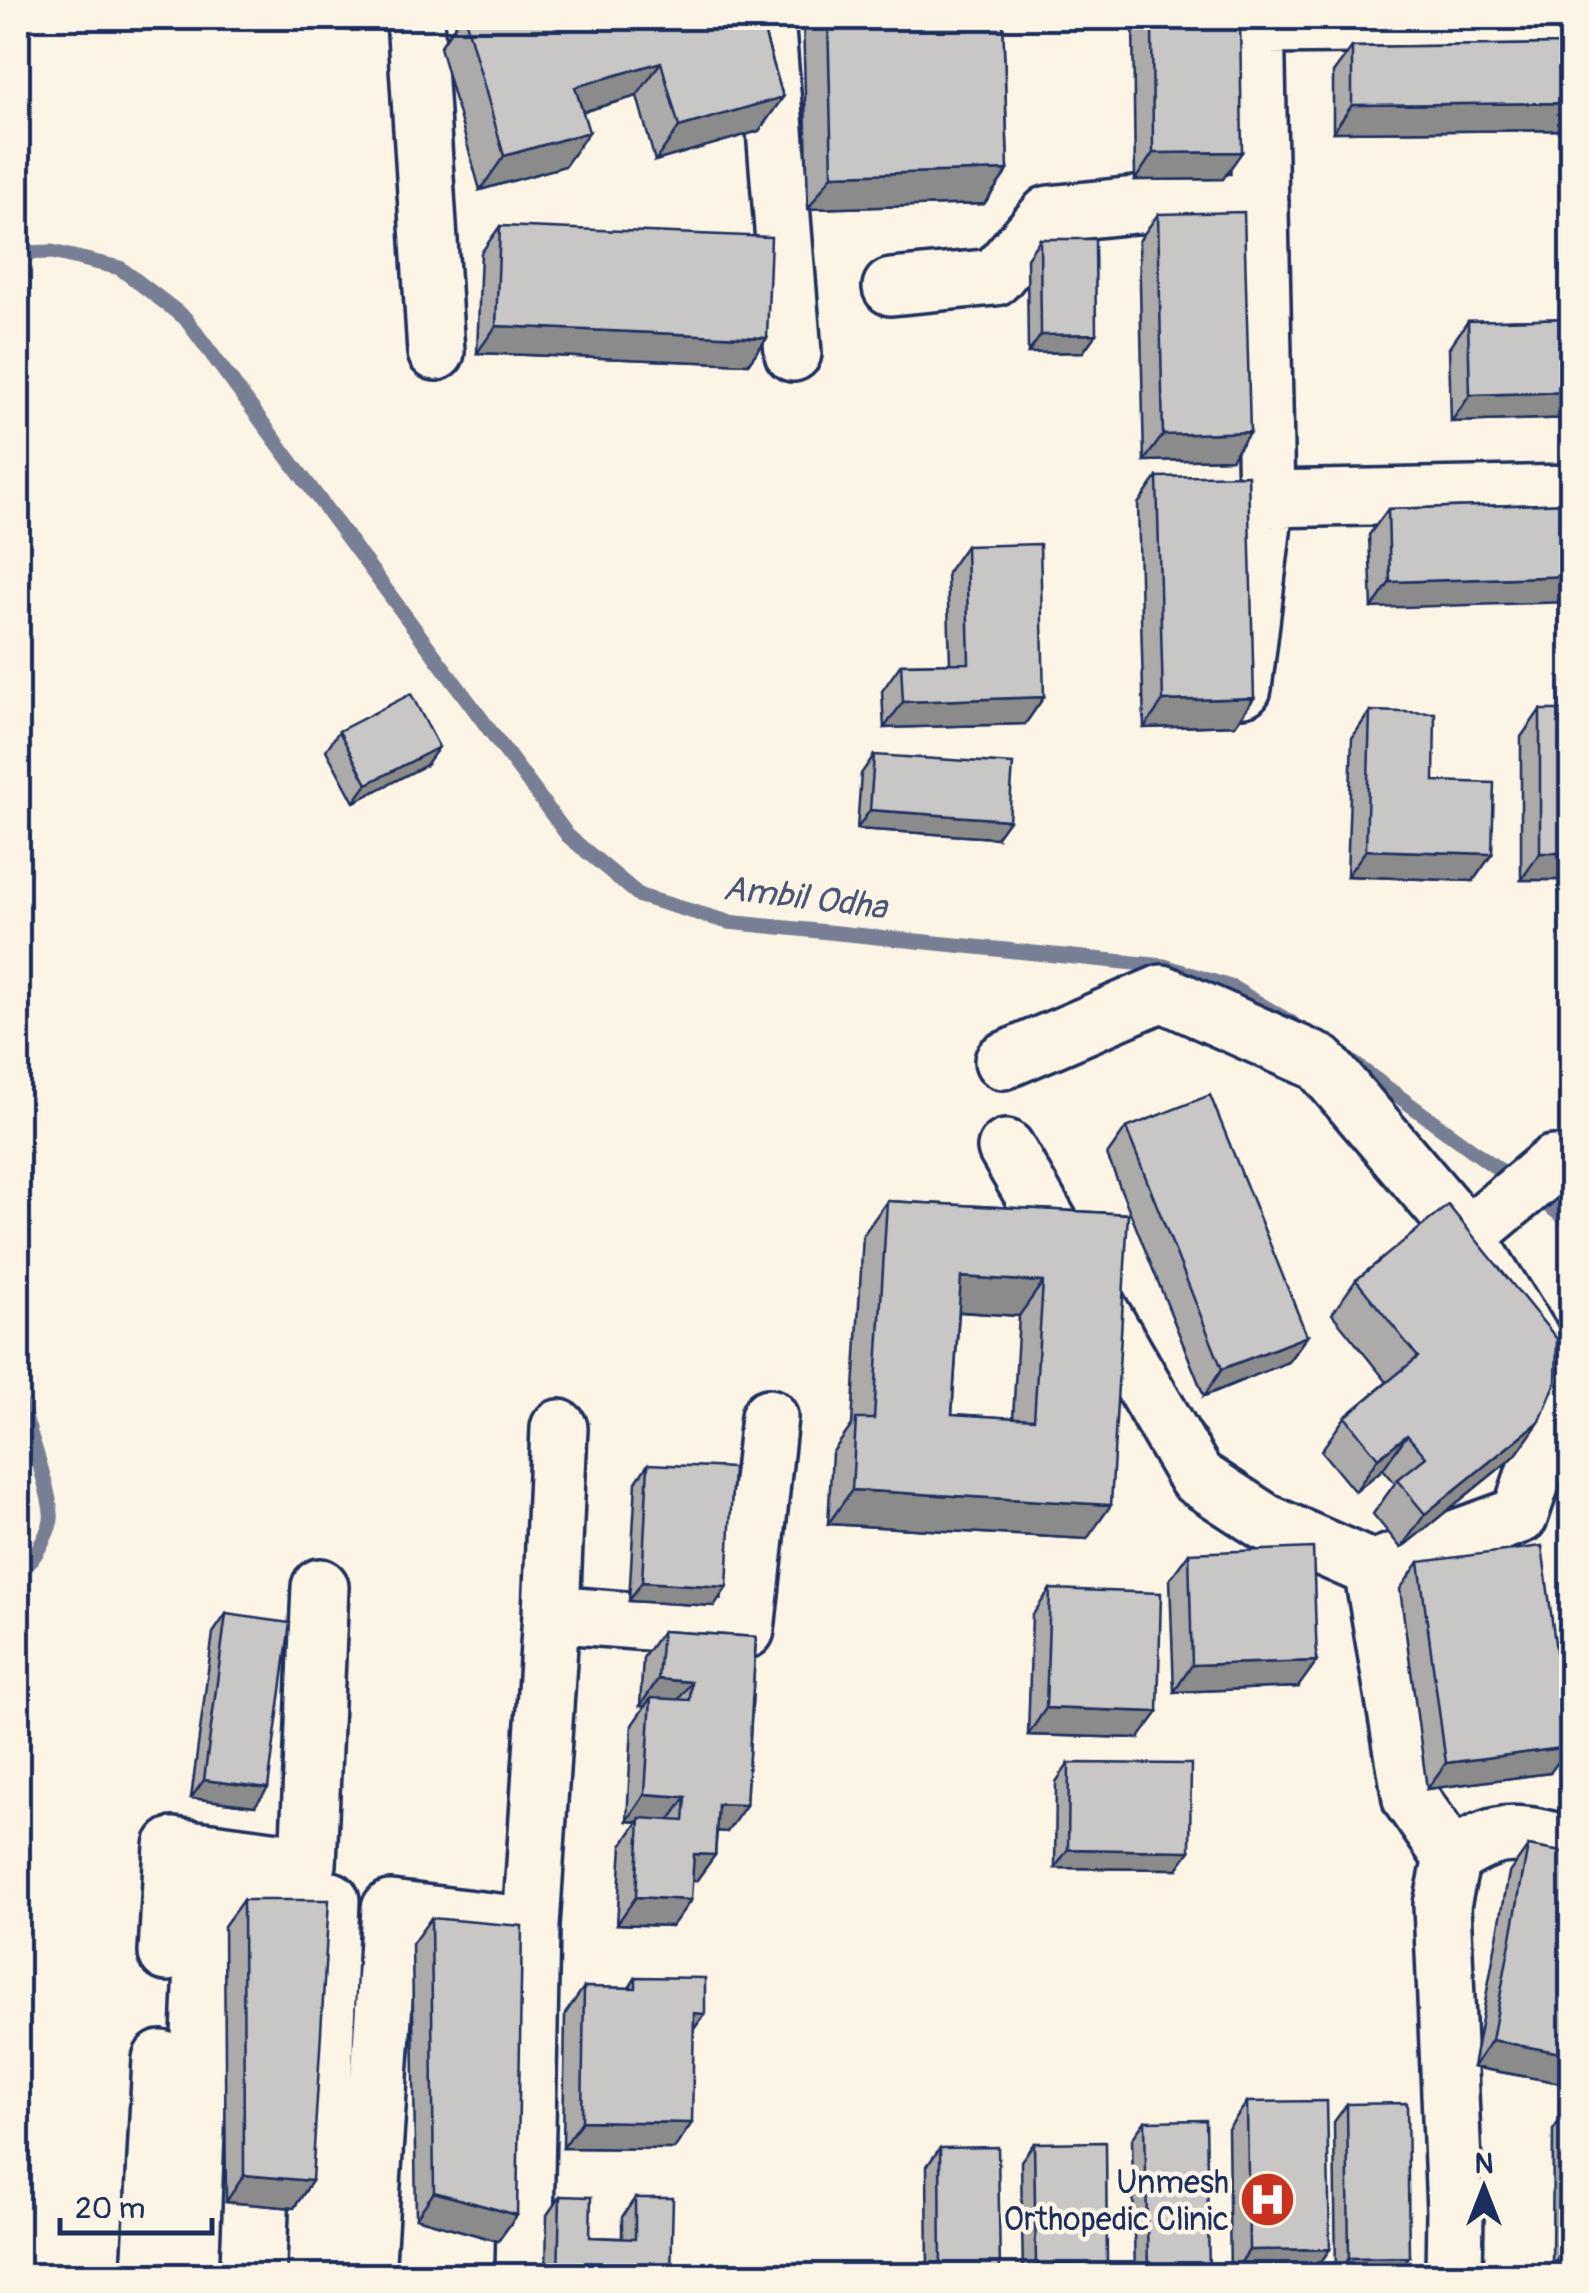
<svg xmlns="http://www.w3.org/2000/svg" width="1589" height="2293" font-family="Pangolin,sans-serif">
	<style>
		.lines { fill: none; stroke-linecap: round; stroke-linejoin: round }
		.stream { stroke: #767f94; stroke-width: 15 }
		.minor-casing { stroke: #1b2f5e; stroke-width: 62 }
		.minor { stroke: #fcf5e5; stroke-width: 55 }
		.wall { fill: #acabaa; stroke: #1b2f5e; stroke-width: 2.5; fill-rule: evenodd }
		.shaded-wall { fill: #8c8b8b; stroke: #1b2f5e; stroke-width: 2.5 }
		.building { fill: #c8c7c6; stroke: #1b2f5e; stroke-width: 2.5; fill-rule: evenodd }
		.labels { text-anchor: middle; stroke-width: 9; stroke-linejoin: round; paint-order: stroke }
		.poi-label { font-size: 32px; fill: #1b2f5e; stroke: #fcf5e5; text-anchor: end }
		.water-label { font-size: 35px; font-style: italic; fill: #485779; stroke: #fcf5e5 }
	</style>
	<rect width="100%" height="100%" fill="#fcf5e5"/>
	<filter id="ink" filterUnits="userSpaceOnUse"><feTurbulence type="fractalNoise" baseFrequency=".01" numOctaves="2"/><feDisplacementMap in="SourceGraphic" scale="20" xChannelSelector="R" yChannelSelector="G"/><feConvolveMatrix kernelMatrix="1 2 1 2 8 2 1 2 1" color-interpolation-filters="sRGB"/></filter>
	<g filter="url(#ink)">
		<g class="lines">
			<!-- stream -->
			<path class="stream" d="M18,253L52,252L120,268L185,318L568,836L640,896L728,922L1164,966L1233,988L1292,1023
				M1345,1057L1572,1223
				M18,1396C25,1419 54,1500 51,1520C48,1535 30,1567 18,1573"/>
			<defs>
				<path id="minor" d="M415,18L436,352
					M766,18L793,353
					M1257,26L1572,23
					M891,287L995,277L1049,214L1135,205L1260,202
					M1266,499L1572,493
					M1243,688L1266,499L1256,18
					M1003,1061L1162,993L1320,1063L1467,1236L1563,1389L1520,1515L1372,1569L1411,1799L1452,1858
					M1006,1148L1196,1477L1265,1522L1372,1569
					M1467,1236L1553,1164H1572
					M551,1614L746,1630L769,1417
					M167,1953L173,1846L308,1864L320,1587
					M150,2276L161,2059
					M190,2276L206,1893L331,1900L316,2276
					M366,2276L390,1909L531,1926
					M524,2276L531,1926L551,1614L559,1428
					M1454,2276L1455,2211L1442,1905L1452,1858C1502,1825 1516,1832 1572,1845"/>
			</defs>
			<!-- minor casing -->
			<use href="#minor" class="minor-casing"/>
			<!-- minor -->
			<use href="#minor" class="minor"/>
		</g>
		<!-- wall -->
		<path class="wall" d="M460,18H760L783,97L759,131L655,161L637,96L582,112L565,166L480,190L440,47Z
			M803,18H1003L1008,170L984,204L808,209Z
			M1133,18H1240L1223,179L1135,180Z
			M1572,44V130L1333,132V73L1352,47Z
			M1158,214L1231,459L1144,461L1139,241Z
			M500,226L767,338L748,364L477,353L481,253Z
			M1040,239L1096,334L1083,352L1028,353L1027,258Z
			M1572,318V418L1451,422L1449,348L1468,321Z
			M1157,477L1254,698L1235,725L1144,728L1138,504Z
			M1572,503L1372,608L1369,535L1388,509Z
			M966,546L1044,697L1025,724L884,728L882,691L901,664L950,663L947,573Z
			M1540,710L1572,880H1521V737Z
			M1370,711L1434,781L1492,854L1473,881L1347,876L1352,738Z
			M339,731L426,765L354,802L326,750Z
			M874,755L996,838L857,829L861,774Z
			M1126,1128L1307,1336L1288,1362L1204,1396L1107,1155Z
			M887,1201L1128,1214L1087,1539L828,1524L832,1453L852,1425L863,1235ZM959,1312L1019,1316L1013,1418L952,1414Z
			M1356,1280L1516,1455L1401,1548L1373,1514L1395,1483L1383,1469L1355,1492L1321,1451L1345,1417L1387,1382L1332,1314Z
			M648,1464L714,1606L629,1601L636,1482Z
			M1189,1553L1298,1687L1174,1692L1170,1579Z
			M1419,1562L1550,1773L1427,1789L1400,1589Z
			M1050,1589L1139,1738L1028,1735L1032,1616Z
			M226,1614L255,1806L191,1798L213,1633Z
			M662,1631L756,1637L746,1805L727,1832L717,1831L715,1855L696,1881H692L672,1926L617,1924L622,1845L638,1822L627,1821L632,1725L645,1706H640L643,1658Z
			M1069,1763L1177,1869L1055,1868L1056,1782Z
			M1528,1846L1572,1854V2085L1473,2067L1509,1873Z
			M243,1900L312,2181L294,2208L226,2202L224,1926Z
			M431,1918L517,2215L498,2241L416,2218L412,1944Z
			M636,1977L694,2029L674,2149L563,2148L565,2014L584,1987L629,1988Z
			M1247,2102L1330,2249L1311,2276H1230L1228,2129Z
			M1347,2104L1396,2275L1336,2276L1334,2122Z
			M1566,2111L1572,2266H1552L1553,2130Z
			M1145,2121L1206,2276H1135L1132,2139Z
			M1034,2143L1107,2263L1098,2276H1023L1021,2161Z
			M940,2148L1000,2272L998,2276H928L927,2166Z
			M560,2196L590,2237L622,2238V2217L635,2198L671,2276H546L547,2215Z"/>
		<!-- shaded-wall -->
		<path class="shaded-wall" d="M661,62L637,96L551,121L575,87Z
			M783,97L759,131L655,161L679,127Z
			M1572,103V130L1333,132L1352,105Z
			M589,132L565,166L480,190L504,156Z
			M1242,152L1223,179L1135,180L1153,153Z
			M1008,170L984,204L808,209L832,175Z
			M496,326L767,338L748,364L477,353Z
			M1096,334L1083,352L1028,353L1041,335Z
			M1572,392V418L1451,422L1470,395Z
			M1250,432L1231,459L1144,461L1163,435Z
			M1572,576V602L1372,608L1390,582Z
			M1044,697L1025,724L884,728L903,702Z
			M1254,698L1235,725L1144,728L1163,701Z
			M439,747L426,765L354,802L367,784Z
			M870,810L1009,820L996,838L857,829Z
			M1366,850L1492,854L1473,881L1347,876Z
			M1540,853H1572V880H1521Z
			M961,1277L1043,1282L1019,1316L937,1310Z
			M1307,1336L1288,1362L1204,1396L1222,1369Z
			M1540,1421L1516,1455L1401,1548L1425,1514Z
			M1407,1435L1383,1469L1355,1492L1378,1458Z
			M852,1490L1111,1505L1087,1539L828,1524Z
			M642,1582L727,1587L714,1606L629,1601Z
			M1317,1661L1298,1687L1174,1692L1192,1665Z
			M658,1679L691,1682L672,1709L651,1698L645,1706H640Z
			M1046,1708L1158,1712L1139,1738L1028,1735Z
			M1569,1747L1550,1773L1427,1789L1446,1763Z
			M204,1780L268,1788L255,1806L191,1798Z
			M645,1794L686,1797L667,1824L640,1818L638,1822L627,1821Z
			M718,1804L746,1805L727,1832L700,1830Z
			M1068,1849L1190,1851L1177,1869L1055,1868Z
			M694,1854L715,1855L696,1881L675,1880Z
			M636,1897L691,1900L672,1926L617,1924Z
			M694,2013L705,2014L686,2040Z
			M1492,2040L1572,2055V2085L1473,2067Z
			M582,2121L692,2123L674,2149L563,2148Z
			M244,2175L312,2181L294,2208L226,2202Z
			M434,2192L517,2215L498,2241L416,2218Z
			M1565,2248H1572V2266H1552Z
			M1330,2249L1311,2276H1232L1249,2250Z
			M1409,2257L1396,2275L1337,2276L1349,2258Z
			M601,2263L628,2264L620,2276H592Z
			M1107,2263L1098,2276H1027L1036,2264Z
			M1209,2271L1206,2276H1147L1148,2273Z
			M1000,2272L998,2276H940L941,2273Z"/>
		<!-- building -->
		<path class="building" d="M465,18H760L783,97L679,127L661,62L575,87L589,132L504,156Z
			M828,18H1003L1008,170L832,175Z
			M1152,18H1240L1242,152L1153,153Z
			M1572,44V103L1352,105V47Z
			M1244,212L1250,432L1163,435L1158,214Z
			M500,226L771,237L767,338L496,326Z
			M1040,239H1095L1096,334L1041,335Z
			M1572,318V392L1470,395L1468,321Z
			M1248,475L1254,698L1163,701L1157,477Z
			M1572,503V576L1390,582L1388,509Z
			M1040,544L1044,697L903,702L901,664L969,663L966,546Z
			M411,694L439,747L367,784L339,731Z
			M1540,710H1572V853H1540Z
			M1370,711L1435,713L1434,781L1494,783L1492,854L1366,850Z
			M874,755L1013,764L1009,820L870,810Z
			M1210,1095L1307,1336L1222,1369L1126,1128Z
			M887,1201L1128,1214L1111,1505L852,1490L856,1419H874ZM961,1277L1043,1282L1034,1419L952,1414Z
			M1448,1205L1557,1339L1556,1382L1540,1421L1425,1514L1397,1480L1426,1457L1407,1435L1378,1458L1345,1417L1418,1357L1356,1280Z
			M648,1464L733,1468L727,1587L642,1582Z
			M1542,1546L1569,1747L1446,1763L1419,1562Z
			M1313,1548L1317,1661L1192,1665L1189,1553Z
			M1050,1589L1161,1593L1158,1712L1046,1708Z
			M226,1614L290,1623L268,1788L204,1780Z
			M662,1631L756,1637L746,1805L718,1804L715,1855L694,1854L691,1900L636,1897L640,1818L684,1821L686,1797L645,1794L651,1698L690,1700L691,1682L658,1679Z
			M1069,1763L1191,1764L1190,1851L1068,1849Z
			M1528,1846L1572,1854V2055L1492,2040Z
			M243,1900H329L312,2181L244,2175Z
			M431,1918L522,1926L517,2215L434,2192Z
			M636,1977L705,1978V2014L694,2013L692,2123L582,2121L584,1987L636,1988Z
			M1327,2101L1330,2249L1249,2250L1247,2102Z
			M1407,2103L1409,2257L1349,2258L1347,2104Z
			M1566,2111H1572V2248H1565Z
			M1206,2120L1209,2271L1148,2273L1145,2121Z
			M1106,2142L1107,2263L1036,2264L1034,2143Z
			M998,2147L1000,2272L941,2273L940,2148Z
			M560,2196L591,2197L590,2237L635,2239V2198H673L671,2276H628V2264L601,2263L600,2276H558Z"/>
	</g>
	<!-- icons -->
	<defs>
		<symbol id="hospital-disc" viewBox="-11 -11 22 22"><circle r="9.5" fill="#c8321e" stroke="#fcf5e5"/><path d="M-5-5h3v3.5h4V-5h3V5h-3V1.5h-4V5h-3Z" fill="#fff"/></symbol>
	</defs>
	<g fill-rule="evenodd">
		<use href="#hospital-disc" x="1236" y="2168" width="63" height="63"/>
	</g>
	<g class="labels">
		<!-- poi labels -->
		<g class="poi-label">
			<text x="1229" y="2193">Unmesh<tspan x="1229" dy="37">Orthopedic Clinic</tspan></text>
		</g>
		<!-- water labels -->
		<g class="water-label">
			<text transform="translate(805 897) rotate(7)" y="12">Ambil Odha</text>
		</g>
	</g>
	<!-- margin -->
	<rect width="1589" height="2293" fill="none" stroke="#fcf5e5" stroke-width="60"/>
	<rect x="30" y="30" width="1529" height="2233" fill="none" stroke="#1b2f5e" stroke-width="4" filter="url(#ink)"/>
	<!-- north arrow -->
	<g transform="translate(1484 2188)" stroke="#fcf5e5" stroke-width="8" paint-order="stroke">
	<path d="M0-8L18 38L0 25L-18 38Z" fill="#1b2f5e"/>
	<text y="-15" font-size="28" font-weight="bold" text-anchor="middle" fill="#1b2f5e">N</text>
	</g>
	<!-- scale -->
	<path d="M60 2218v15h152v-15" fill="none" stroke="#1b2f5e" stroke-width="5"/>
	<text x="75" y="2218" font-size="30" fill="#1b2f5e" stroke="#fcf5e5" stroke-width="8" paint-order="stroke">20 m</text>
</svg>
